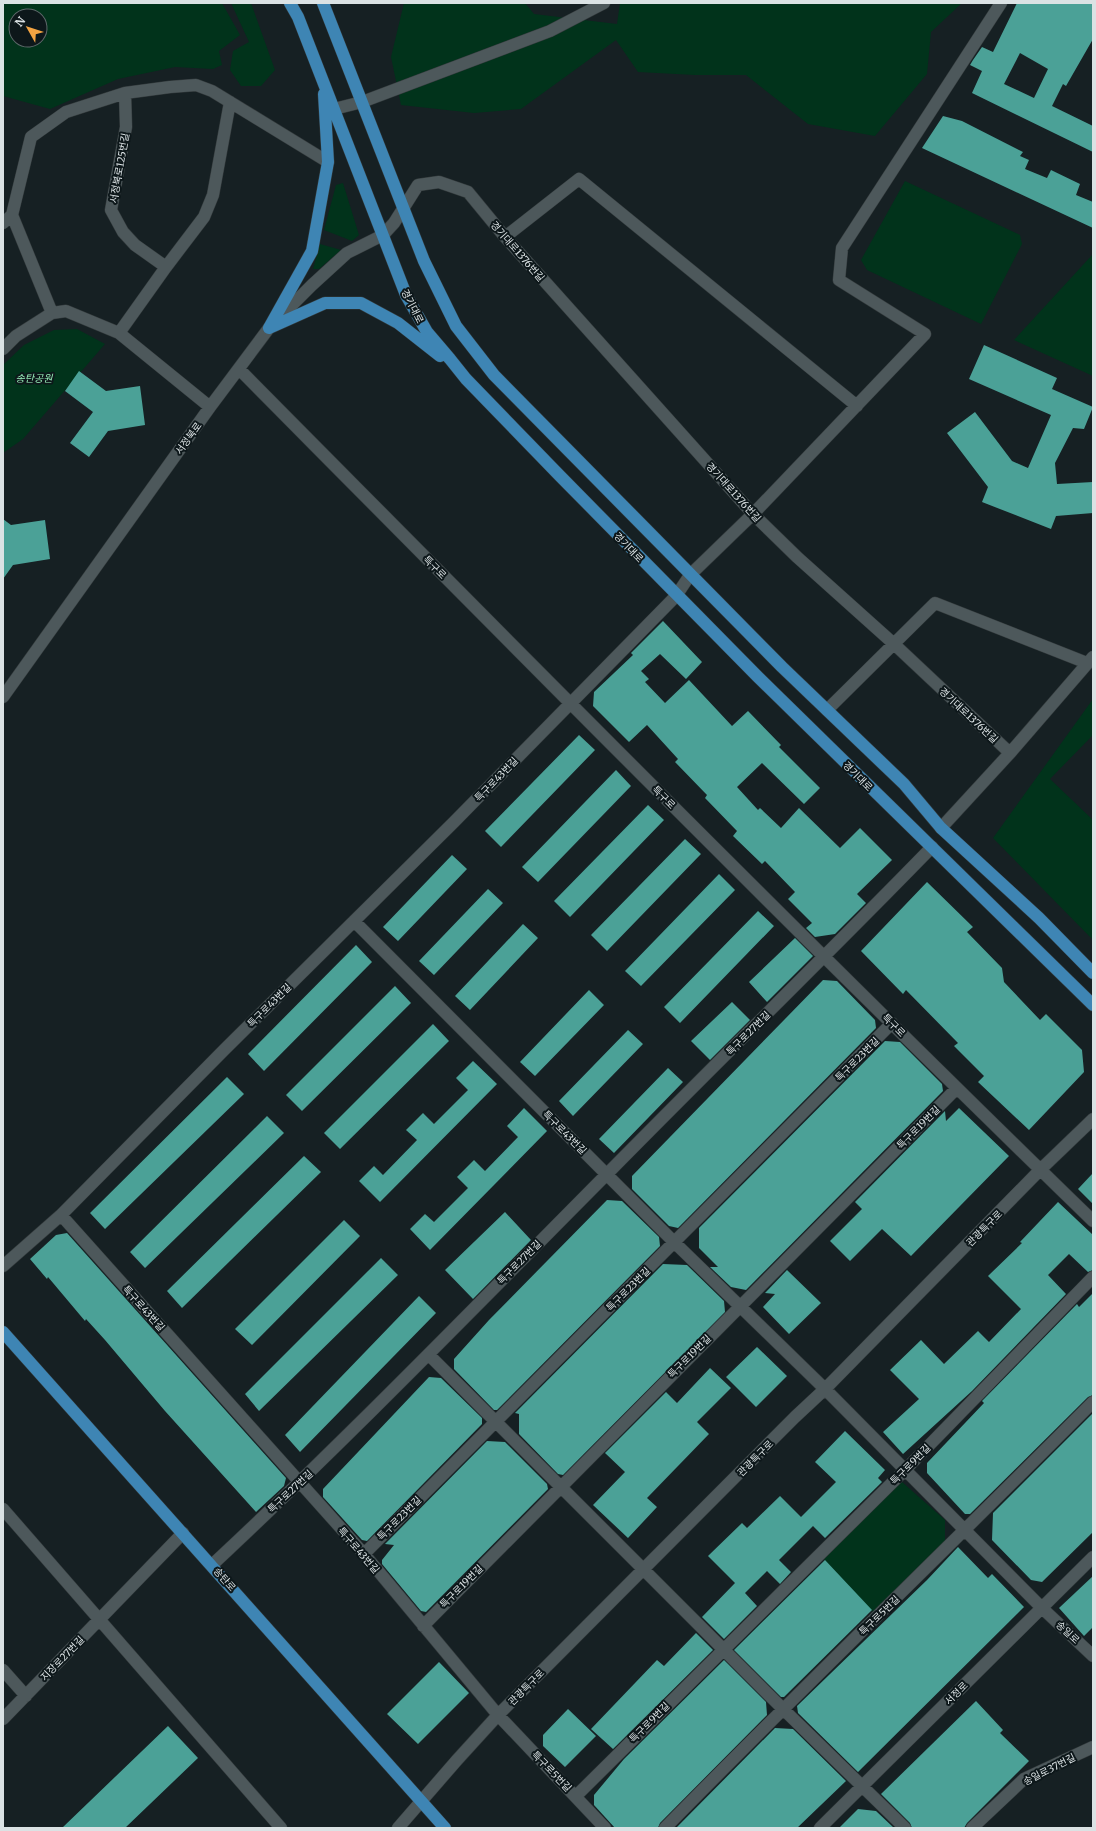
<svg xmlns="http://www.w3.org/2000/svg" width="1096" height="1831" font-family="Merriweather,'Noto Sans KR',serif">
	<style>
		.green { fill: #01331b; fill-rule: evenodd }
		.building { fill: #4ba197; fill-rule: evenodd }
		.lines { fill: none; stroke-linecap: round; stroke-linejoin: round }
		.minor-casing { stroke: #333a3c; stroke-width: 13 }
		.major-casing { stroke: #333a3c; stroke-width: 13 }
		.minor { stroke: #4d585b; stroke-width: 12 }
		.major { stroke: #3e85b4; stroke-width: 12 }
		.labels { text-anchor: middle; stroke-width: 4; stroke-linejoin: round; paint-order: stroke }
		.street-label { font-size: 10px; fill: #dbe2e4; stroke: #0d171a }
		.park-label { font-size: 10px; font-style: italic; fill: #9af2bc; stroke: #0d171a }
	</style>
	<rect width="100%" height="100%" fill="#162023"/>
	<!-- green -->
	<path class="green" d="M3,3H222L240,35L219,51L222,65L213,69L175,67L118,79L50,109L3,96ZM16,16H40V40H16Z
		M231,3H251L275,70L261,86H241L230,70L233,51L249,42Z
		M404,3H525L534,14L617,24L620,3H962L931,32L927,74L875,136L808,124L746,75H695L638,72L616,40L521,109L474,113L401,105L391,57Z
		M905,181L1020,235L1022,244L981,324L867,270L861,260Z
		M343,183L359,235L352,241L324,230L336,185Z
		M320,244L341,250L319,269H313Z
		M1093,254V376L1014,340Z
		M77,329L105,344L23,439L3,453V365L24,345L54,330Z
		M1093,699V735L1050,779L1093,820V940L993,838Z
		M902,1482L945,1520V1546L873,1612L822,1557Z"/>
	<!-- building -->
	<path class="building" d="M1017,3H1093V39L1066,86L1063,84L1052,106L1093,126V152L972,93L982,71L970,65L973,60L982,47L993,52ZM1020,53L1048,69L1034,98L1004,84Z
		M943,116L962,121L1023,152L1020,156L1029,160L1025,169L1047,178L1051,170L1080,184L1076,195L1093,202V228L922,148Z
		M984,345L1057,378L1052,389L1093,407L1084,429L1073,428L1055,463L1057,484L1093,482V513L1056,516L1051,529L982,502L988,487L947,433L975,412L1012,461L1028,468L1051,415L969,379Z
		M79,371L106,391L140,386L145,425L108,431L89,457L70,443L93,412L65,391Z
		M3,519L11,525L45,520L50,559L13,565L3,579Z
		M663,621L702,662L686,679L660,654L641,671L649,679L645,682L665,703L689,680L732,726L748,711L781,745L779,747L820,788L804,804L762,763L737,787L758,810L760,808L781,828L799,808L840,848L860,828L892,860L857,894L866,903L835,934L815,937L806,928L812,923L788,899L795,892L765,861L762,864L733,836L737,831L705,798L707,795L675,762L678,759L647,725L629,742L593,706L594,692L633,655L631,653Z
		M579,735L595,750L501,847L485,831Z
		M616,770L631,786L538,882L522,867Z
		M648,805L664,820L570,917L554,901Z
		M685,839L701,854L607,951L591,935Z
		M452,855L467,869L398,941L383,927Z
		M719,874L735,890L641,986L625,971Z
		M927,882L973,927L967,932L1002,968L1004,982L1040,1020L1046,1014L1082,1050L1084,1072L1029,1130L978,1082L984,1076L954,1046L958,1043L906,990L903,994L861,951Z
		M488,889L503,903L434,975L419,961Z
		M758,911L774,926L680,1023L664,1007Z
		M523,924L538,938L470,1010L455,996Z
		M795,938L813,956L767,1002L749,982Z
		M356,945L372,962L264,1071L248,1054Z
		M823,980L837,981L875,1020L876,1028L678,1228L669,1226L632,1189V1176Z
		M395,986L411,1003L302,1111L286,1095Z
		M589,990L604,1005L535,1076L520,1062Z
		M732,1002L750,1020L710,1060L691,1041Z
		M433,1024L449,1041L340,1149L324,1133Z
		M628,1030L643,1044L573,1116L559,1101Z
		M885,1041L900,1042L942,1084L943,1091L746,1290L731,1287L710,1267H718L699,1248V1228Z
		M473,1061L497,1084L380,1202L359,1181L374,1166L383,1175L417,1140L406,1130L423,1113L434,1124L468,1090L456,1078Z
		M668,1068L683,1082L614,1153L599,1139Z
		M227,1077L244,1094L105,1229L90,1213Z
		M524,1108L547,1131L430,1250L410,1229L425,1214L434,1222L468,1188L457,1177L474,1160L485,1171L518,1137L507,1126Z
		M959,1108L1009,1156L911,1256L882,1229L850,1261L830,1241L862,1209L855,1202L945,1111L946,1121Z
		M267,1116L284,1133L145,1268L130,1252Z
		M304,1156L321,1172L182,1308L167,1291Z
		M1093,1173V1204L1078,1189Z
		M607,1200L622,1201L659,1237L660,1246L497,1410H494L454,1369V1359L489,1320Z
		M1058,1202L1093,1235V1270L1088,1272L1069,1254L1048,1275L1066,1294L972,1391L903,1454L883,1432L919,1399L890,1370L921,1340L944,1364L978,1331L989,1342L1021,1309L988,1276L1022,1243L1020,1242Z
		M505,1212L531,1240L473,1299L445,1270Z
		M344,1220L360,1236L252,1345L235,1329Z
		M67,1233L286,1478L284,1486L256,1512L165,1411L105,1340L86,1319L85,1321L48,1277L47,1279L30,1259L56,1235Z
		M381,1258L398,1275L259,1411L245,1394Z
		M663,1264L687,1265L724,1301L725,1312L563,1475L558,1474L519,1434V1414L515,1413Z
		M787,1270L821,1303L789,1334L763,1307L775,1294L765,1293Z
		M1093,1293V1395L1088,1397L970,1514H965L927,1473V1463L984,1403L982,1401L1077,1304L1079,1307Z
		M419,1296L436,1313L300,1452L285,1435Z
		M757,1347L787,1376L756,1407L726,1377Z
		M710,1368L731,1388L697,1422L709,1434L647,1498L657,1507L628,1538L593,1505L625,1472L605,1453L666,1392L677,1403Z
		M429,1377L441,1378L482,1418V1424L367,1541L362,1540L323,1497V1489Z
		M1093,1413V1532L1042,1582L1031,1580L992,1540L993,1513Z
		M845,1431L885,1470L878,1478L882,1482L825,1538L813,1526L779,1560L791,1572L780,1584L767,1571L745,1593L757,1606L724,1639L702,1617L735,1583L708,1556L742,1523L747,1528L780,1496L801,1517L836,1482L815,1462Z
		M487,1441L505,1442L547,1484L548,1489L426,1612L421,1611L382,1564V1560L394,1545L385,1544Z
		M958,1547L988,1578L992,1574L1024,1607L858,1772L798,1713L797,1706L927,1580Z
		M825,1560L872,1610L784,1697H781L734,1650Z
		M1093,1576V1627L1084,1636L1059,1608Z
		M696,1633L713,1650L613,1749L591,1729L657,1660L664,1666Z
		M724,1660L766,1702L767,1715L660,1823L658,1828H615L594,1805V1795L624,1759Z
		M439,1662L469,1693L418,1744L387,1714Z
		M976,1701L1003,1730L1000,1733L1029,1761L967,1823L964,1828H912L910,1823L881,1794Z
		M568,1709L596,1736L565,1767L543,1746V1735Z
		M168,1726L198,1758L125,1828H62Z
		M775,1728L793,1729L846,1781L797,1828H676Z
		M858,1809L876,1811L894,1828H839Z"/>
	<g class="lines">
		<defs>
			<path id="minor" d="M125,93L126,127L111,210L123,232L135,245L166,267L204,217L213,195L230,102
				M334,109L362,102L550,31L604,3
				M12,215L31,137L66,112L125,93L170,87L196,85L212,91L328,162
				M3,223L12,215L52,313
				M505,237L579,179L857,406
				M119,333L166,267
				M3,349L16,336L52,313L66,311L119,333L210,407
				M239,369C522,655 805,941 1093,1221
				M3,697L210,407L269,328L312,285L347,253L383,235L394,223L418,185L439,182L468,192L505,237L753,514L797,557L894,644L1010,753L941,828
				M827,710L935,603L1087,663
				M1010,753L1093,657
				M354,921L675,1243L825,1389L1042,1608L1093,1656
				M61,1215L364,1554L498,1715L605,1828
				M3,1266L61,1215L225,1049L454,822L676,596L690,575L753,514L925,334L839,280L842,248L1001,3
				M429,1355L782,1708L905,1828
				M3,1509L281,1828
				M364,1554L892,1023
				M212,1565C347,1439 475,1307 604,1177C713,1066 824,958 932,847
				M423,1626L957,1088
				M3,1670L26,1696
				M3,1719L183,1533
				M576,1796L905,1470L1093,1277
				M398,1828L457,1760L498,1715L795,1417L825,1389L1040,1170L1093,1119
				M665,1828C806,1684 951,1545 1093,1402
				M820,1828L1093,1557
				M972,1828L1024,1779L1093,1747"/>
			<path id="major" d="M290,3L298,17L406,295L427,332L450,359L466,379L560,476L758,677L1093,1005
				M323,3L424,261L456,326L494,375L782,667L904,784L941,828L1039,918L1093,973
				M269,328L312,251L328,162L324,94
				M269,328L325,303H361L398,323L440,356
				M3,1332L445,1828"/>
		</defs>
		<!-- minor casing -->
		<use href="#minor" class="minor-casing"/>
		<!-- major casing -->
		<use href="#major" class="major-casing"/>
		<!-- minor -->
		<use href="#minor" class="minor"/>
		<!-- major -->
		<use href="#major" class="major"/>
	</g>
	<g class="labels">
		<!-- street labels -->
		<g class="street-label">
			<text transform="translate(119 168) rotate(-80)" y="4">서정북로125번길</text>
			<text transform="translate(518 251) rotate(49)" y="4">경기대로1376번길</text>
			<text transform="translate(413 306) rotate(63)" y="4">경기대로</text>
			<text transform="translate(188 438) rotate(-54)" y="4">서정북로</text>
			<text transform="translate(734 492) rotate(48)" y="4">경기대로1376번길</text>
			<text transform="translate(629 547) rotate(46)" y="4">경기대로</text>
			<text transform="translate(435 567) rotate(45)" y="4">특구로</text>
			<text transform="translate(969 715) rotate(43)" y="4">경기대로1376번길</text>
			<text transform="translate(858 776) rotate(45)" y="4">경기대로</text>
			<text transform="translate(496 779) rotate(-46)" y="4">특구로43번길</text>
			<text transform="translate(664 797) rotate(45)" y="4">특구로</text>
			<text transform="translate(269 1005) rotate(-45)" y="4">특구로43번길</text>
			<text transform="translate(894 1025) rotate(45)" y="4">특구로</text>
			<text transform="translate(748 1033) rotate(-45)" y="4">특구로27번길</text>
			<text transform="translate(857 1059) rotate(-45)" y="4">특구로23번길</text>
			<text transform="translate(918 1127) rotate(-45)" y="4">특구로19번길</text>
			<text transform="translate(565 1132) rotate(45)" y="4">특구로43번길</text>
			<text transform="translate(984 1228) rotate(-45)" y="4">관광특구로</text>
			<text transform="translate(519 1262) rotate(-45)" y="4">특구로27번길</text>
			<text transform="translate(628 1289) rotate(-45)" y="4">특구로23번길</text>
			<text transform="translate(144 1308) rotate(48)" y="4">특구로43번길</text>
			<text transform="translate(689 1356) rotate(-45)" y="4">특구로19번길</text>
			<text transform="translate(755 1458) rotate(-45)" y="4">관광특구로</text>
			<text transform="translate(910 1464) rotate(-45)" y="4">특구로9번길</text>
			<text transform="translate(290 1491) rotate(-43)" y="4">특구로27번길</text>
			<text transform="translate(399 1518) rotate(-45)" y="4">특구로23번길</text>
			<text transform="translate(359 1550) rotate(49)" y="4">특구로43번길</text>
			<text transform="translate(225 1579) rotate(49)" y="4">송탄로</text>
			<text transform="translate(461 1586) rotate(-45)" y="4">특구로19번길</text>
			<text transform="translate(879 1615) rotate(-44)" y="4">특구로5번길</text>
			<text transform="translate(1068 1632) rotate(43)" y="4">송일로</text>
			<text transform="translate(62 1658) rotate(-46)" y="4">지장로27번길</text>
			<text transform="translate(526 1687) rotate(-45)" y="4">관광특구로</text>
			<text transform="translate(956 1693) rotate(-45)" y="4">서정로</text>
			<text transform="translate(649 1722) rotate(-45)" y="4">특구로9번길</text>
			<text transform="translate(1049 1769) rotate(-27)" y="4">송일로37번길</text>
			<text transform="translate(552 1771) rotate(46)" y="4">특구로5번길</text>
		</g>
		<!-- park labels -->
		<g class="park-label">
			<text x="34" y="382">송탄공원</text>
		</g>
	</g>
	<!-- border -->
	<rect width="1096" height="1831" fill="none" stroke="#dbe2e4" stroke-width="8"/>
	<!-- north arrow -->
	<g transform="translate(28 28) rotate(309)"><circle r="19" fill="#0d171a" stroke="#5f686b"/>
	<path d="M0-3L7 15L0 10L-7 15Z" fill="#f3a442"/>
	<text y="-6" font-size="11" font-weight="bold" text-anchor="middle" fill="#dbe2e4">N</text>
	</g>
</svg>
